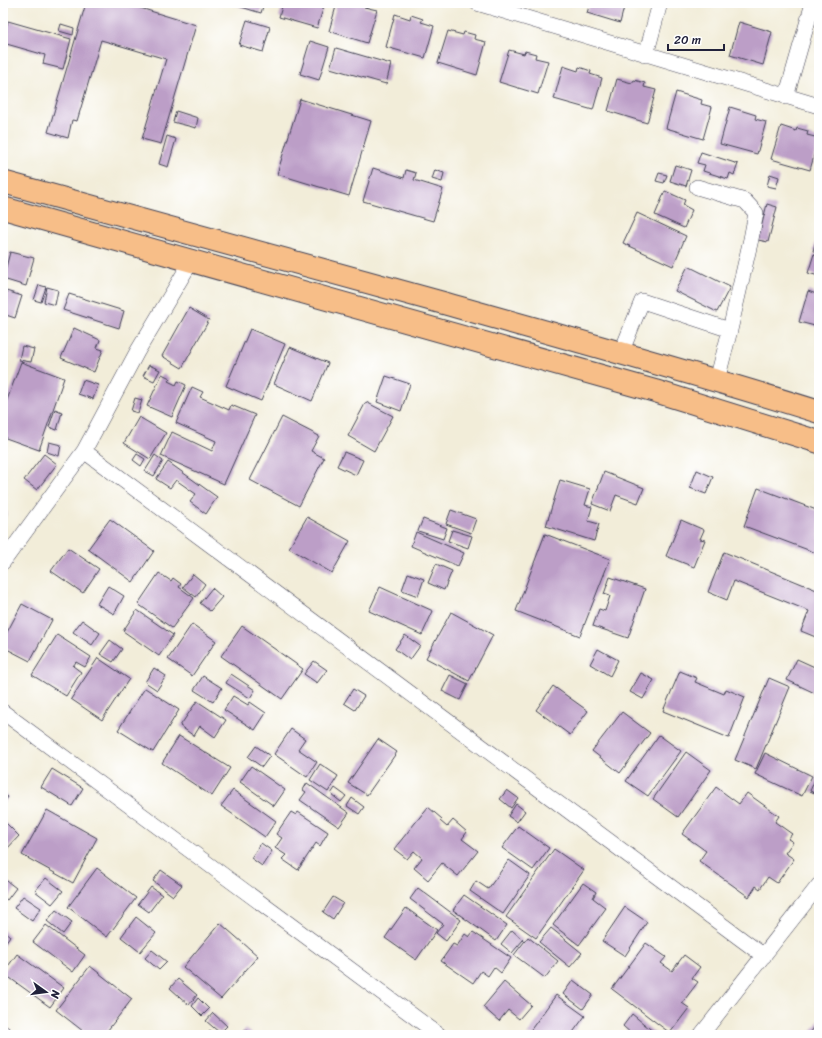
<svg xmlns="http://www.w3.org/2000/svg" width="822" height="1038" font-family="Sriracha,sans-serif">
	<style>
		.building { fill: #bc9ec7 }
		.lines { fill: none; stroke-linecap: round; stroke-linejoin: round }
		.street-casing { stroke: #414053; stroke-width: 16 }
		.primary-casing { stroke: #414053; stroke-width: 24 }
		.street { stroke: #fff; stroke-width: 15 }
		.primary { stroke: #f7be88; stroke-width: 22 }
	</style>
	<rect width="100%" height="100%" fill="#fff"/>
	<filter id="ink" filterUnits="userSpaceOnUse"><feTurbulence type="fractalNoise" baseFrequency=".025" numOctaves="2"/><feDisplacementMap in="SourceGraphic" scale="8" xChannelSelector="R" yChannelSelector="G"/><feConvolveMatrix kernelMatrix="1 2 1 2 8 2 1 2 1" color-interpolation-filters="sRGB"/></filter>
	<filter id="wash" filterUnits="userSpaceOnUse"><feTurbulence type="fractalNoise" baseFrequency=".012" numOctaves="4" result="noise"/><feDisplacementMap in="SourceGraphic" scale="16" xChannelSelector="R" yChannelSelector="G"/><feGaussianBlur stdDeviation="0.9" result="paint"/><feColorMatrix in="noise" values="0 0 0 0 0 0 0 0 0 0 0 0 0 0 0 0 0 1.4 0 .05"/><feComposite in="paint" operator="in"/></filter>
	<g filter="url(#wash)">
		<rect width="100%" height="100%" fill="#f2edd9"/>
		<g id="blocks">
			<!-- building -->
			<path class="building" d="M86,3H124L196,25L161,144L142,139L166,59L101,40L77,121L72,120L68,138L48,132Z
				M228,3H264L261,13Z
				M283,3H325L317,28L279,17Z
				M337,3H365L364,7L377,10L367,43L329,31Z
				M590,3H625L620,23L587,13Z
				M395,14L410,19L411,15L423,19L421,22L434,26L425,58L386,47Z
				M247,20L270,27L263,52L239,45Z
				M8,21L71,39L63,69L43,64L45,55L3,43V37Z
				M739,22L772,32L763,65L730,55Z
				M61,24L74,28L73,35L59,31Z
				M448,31L463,35L464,32L475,35L474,39L486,42L477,75L438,63Z
				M310,41L329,47L319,80L300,74Z
				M336,48L391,64L386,84L330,68Z
				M509,50L524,54L525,51L536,54L535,58L548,61L538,94L499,82Z
				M563,66L578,71L579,67L591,71L590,74L602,78L593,110L554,99Z
				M617,79L632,83L634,80L645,83L644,87L656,90L647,123L608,111Z
				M676,92L702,100L701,104L712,107L703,139L666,128Z
				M300,99L371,121L349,196L277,174Z
				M730,107L756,115L755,119L766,122L757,154L720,144Z
				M176,111L198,118L196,128L173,122Z
				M781,126L796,131L797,128L808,131L807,135L819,138L810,170L771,159Z
				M167,136L176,139L168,167L159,164Z
				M701,152L738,164L734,175L730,173L728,179L703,171L705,165L697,163Z
				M675,165L691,170L686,186L670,181Z
				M373,168L404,178L406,170L416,173L414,180L443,189L433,221L363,201Z
				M435,170L444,173L442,182L432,179Z
				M659,173L667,175L664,183L656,181Z
				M770,174L779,177L776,188L767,186Z
				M665,191L685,200L683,205L692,210L684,228L655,215Z
				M767,204L777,207L768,242L758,240Z
				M637,213L686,236L673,266L623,243Z
				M819,231V253L813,251Z
				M10,252L34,258L26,286L3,279Z
				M814,254L819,256V276L808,273Z
				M688,266L730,287L717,312L675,291Z
				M39,285L46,287L41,302L34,300Z
				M47,287L58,290L55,305L44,302Z
				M3,290L22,296L15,318L3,314Z
				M808,291L819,295V327L799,322Z
				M69,294L124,311L119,328L63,310Z
				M189,308L209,320L182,368L162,356Z
				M74,328L100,340L97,348L103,350L94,372L61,358Z
				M250,329L285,344L261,401L226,386Z
				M22,346L34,349L31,362L19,360Z
				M290,347L328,363L312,401L274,384Z
				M21,362L64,378L39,450L3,437V411Z
				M149,365L160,370L154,381L143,376Z
				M162,374L170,378L168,381L176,385L178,381L186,385L172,417L147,406Z
				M386,376L410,384L401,411L377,402Z
				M83,380L98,385L93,399L78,394Z
				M192,387L203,392L200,397L229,410L231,405L255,415L224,484L161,456L172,432L212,451L216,441L176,423Z
				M135,398L142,400L138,413L131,411Z
				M366,402L393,416L374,451L348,436Z
				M55,409L62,412L57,430L49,427Z
				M139,417L166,433L150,459L124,443Z
				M282,417L319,436L311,451L324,458L299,506L250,480Z
				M49,442L61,445L59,456L47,452Z
				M344,452L363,460L356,475L337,466Z
				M44,454L57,464L37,490L24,480Z
				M137,454L145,459L141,466L133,460Z
				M155,455L163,461L154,476L145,471Z
				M168,462L217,497L206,514L190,502L196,494L176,480L170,488L156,479Z
				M697,470L713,477L706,494L690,488Z
				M604,472L644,488L638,503L616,495L610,511L592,504Z
				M560,480L590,489L585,505L592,507L588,521L599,524L594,541L546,526Z
				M758,488L819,511V554L744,526Z
				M3,510L8,513L3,520Z
				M451,510L476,519L471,533L446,524Z
				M307,517L350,541L332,573L289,548Z
				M110,519L154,551L133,582L88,549Z
				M423,519L447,528L443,539L418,531Z
				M681,520L704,530L700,539L705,540L694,567L666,556Z
				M452,530L472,536L468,548L448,541Z
				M416,532L464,553L458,566L411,546Z
				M545,534L610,559L580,636L516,611Z
				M68,548L99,569L83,593L51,571Z
				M724,552L819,591V635L818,638L801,631L809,611L734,581L727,600L708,592Z
				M436,564L452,571L444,590L428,583Z
				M159,573L171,581L173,578L181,584L179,587L194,598L172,628L138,604Z
				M408,573L424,579L418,596L402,590Z
				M193,574L205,584L196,597L183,587Z
				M610,577L645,589L628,638L593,626L599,609L605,611L610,596L604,594Z
				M108,586L124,596L114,614L97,604Z
				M380,587L433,611L422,635L369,611Z
				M212,588L222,597L210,611L200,603Z
				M22,604L52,620L30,661L3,647V640Z
				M137,610L173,635L159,656L123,631Z
				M451,612L493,635L469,681L426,658Z
				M82,620L100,633L92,645L73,632Z
				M192,624L216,641L192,676L168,659Z
				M242,626L303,669L282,699L221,656Z
				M57,635L91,657L85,667L76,662L73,666L81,672L66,696L32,675Z
				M405,635L420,646L410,660L395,649Z
				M110,640L122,649L113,662L100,654Z
				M598,649L618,660L610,676L590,664Z
				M98,658L129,679L102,720L71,699Z
				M797,659L819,669V695L787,680Z
				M314,661L327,670L317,683L304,674Z
				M154,668L166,676L157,690L145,682Z
				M680,671L697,678L695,682L724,694L726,689L745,697L729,738L663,711Z
				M641,673L654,680L643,699L630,692Z
				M231,674L255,690L250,698L226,683Z
				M450,675L468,684L460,700L442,691Z
				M203,676L222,688L213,702L194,690Z
				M769,678L790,687L756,769L735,760Z
				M553,686L588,711L570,735L536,710Z
				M145,688L179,710L153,752L118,730Z
				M353,689L364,696L355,710L344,703Z
				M233,696L248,705L250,702L266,713L255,730L224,710Z
				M197,701L226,720L215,737L200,726L194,736L180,726Z
				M622,712L650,733L620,773L592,751Z
				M291,729L305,739L298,749L317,762L307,777L274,754Z
				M659,735L681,751L648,796L626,781Z
				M179,736L230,768L212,796L162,763Z
				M378,739L397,752L367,795L348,783Z
				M256,746L270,756L262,767L248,757Z
				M686,752L711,770L678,817L653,799Z
				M765,753L812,776L802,796L755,774Z
				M320,764L338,776L328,792L310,780Z
				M251,766L285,790L274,806L240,782Z
				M52,769L83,788L72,806L41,787Z
				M819,770V795L810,791Z
				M307,783L349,813L339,827L300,800L306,792L303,790Z
				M716,787L739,804L747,793L779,816L775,822L792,834L788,839L793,842L785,853L794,859L777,883L768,877L760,889L756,886L749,897L699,861L706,851L682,834Z
				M335,788L346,796L341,802L331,794Z
				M233,790L276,821L265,837L221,806Z
				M507,790L518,798L511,808L500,799Z
				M3,793L8,797L3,804Z
				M352,798L364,807L359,814L347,806Z
				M516,804L525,811L517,822L508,816Z
				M428,807L442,819L440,821L447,827L453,820L467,832L462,839L478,851L458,876L442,863L428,880L414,868L422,858L414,851L407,859L394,849Z
				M47,810L97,838L73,883L22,855Z
				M291,812L296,815L298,812L328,832L320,846L316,843L298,870L282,859L286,855L275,848L282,838L276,834Z
				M3,820L19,836L6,850L3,847Z
				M518,826L549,848L533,870L502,848Z
				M261,843L272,851L262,866L251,858Z
				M554,849L584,870L536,938L506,917Z
				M509,860L530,875L503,914L470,891L476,881L488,889Z
				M97,868L136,898L107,937L68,907Z
				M161,870L182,885L173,896L153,881Z
				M3,878L16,888L7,900L3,897Z
				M46,878L63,891L52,904L35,891Z
				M583,883L596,892L593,898L606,908L579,945L553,925Z
				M151,887L162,895L149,912L138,904Z
				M418,888L461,920L446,941L436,933L443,924L410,899Z
				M464,895L507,925L496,941L453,910Z
				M23,896L41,908L32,921L14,908Z
				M333,897L343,903L333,919L323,912Z
				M625,907L647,922L625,956L602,941Z
				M406,908L437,930L416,960L385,938Z
				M56,910L72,922L63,934L47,921Z
				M136,917L156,933L140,952L121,937Z
				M220,923L258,956L221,999L183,967Z
				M46,925L85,955L73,972L33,942Z
				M551,928L582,953L570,967L539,942Z
				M3,930L10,936L3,946Z
				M512,930L523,940L512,953L501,944Z
				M473,932L511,958L501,973L494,967L488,976L481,971L473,983L441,961L453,944L457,946L465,934L469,937Z
				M528,937L558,961L545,978L514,955Z
				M646,943L666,957L661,963L672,971L684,955L700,967L692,978L698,982L682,1003L689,1008L670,1033L612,989Z
				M152,950L167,962L159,970L145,958Z
				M17,954L64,988L50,1007L3,973Z
				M90,966L132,999L104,1035H88L56,1010Z
				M178,979L197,995L189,1005L170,988Z
				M573,980L593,995L583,1009L563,994Z
				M504,982L531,1005L519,1019L508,1010L499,1021L483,1007Z
				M556,995L585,1016L571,1035H527Z
				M198,998L209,1009L202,1016L192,1006Z
				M213,1013L227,1026L220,1033L206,1021Z
				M632,1014L655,1033L653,1035H633L623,1026Z
				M819,1020V1035H809Z
				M245,1029L253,1035H241Z
				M210,1031L215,1035H206Z"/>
		</g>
	</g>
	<g filter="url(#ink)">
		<use href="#blocks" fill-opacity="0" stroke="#414053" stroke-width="1"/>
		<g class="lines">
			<defs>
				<path id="street" d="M477,3L819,106
					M646,55L660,3
					M786,97L813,3
					M697,187L745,201L756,213L751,239L730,330
					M621,353L642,301L730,330L717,380
					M84,451L764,956
					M3,562L84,451L137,352L192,260
					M3,712L439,1035
					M3,1033L5,1035
					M701,1035L819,885"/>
				<path id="primary" d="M3,182C151,222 299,263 447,304C571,339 696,373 819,412
					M3,208L655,391L819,442"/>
			</defs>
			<!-- street casing -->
			<use href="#street" class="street-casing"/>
			<!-- primary casing -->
			<use href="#primary" class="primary-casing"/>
			<!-- street -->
			<use href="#street" class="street"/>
			<!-- primary -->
			<use href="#primary" class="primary"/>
		</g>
	</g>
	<!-- margin -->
	<rect width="822" height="1038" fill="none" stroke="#fff" stroke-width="16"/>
	<!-- north arrow -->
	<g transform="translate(46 992) rotate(104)" stroke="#ffffff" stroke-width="3" paint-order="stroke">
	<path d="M0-3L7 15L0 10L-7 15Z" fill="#22223b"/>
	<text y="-6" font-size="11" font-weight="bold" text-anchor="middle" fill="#22223b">N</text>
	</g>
	<!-- scale -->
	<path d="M668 44v6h56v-6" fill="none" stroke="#22223b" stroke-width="2"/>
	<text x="674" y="44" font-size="12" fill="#22223b" stroke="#ffffff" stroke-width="3" paint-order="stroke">20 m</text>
</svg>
